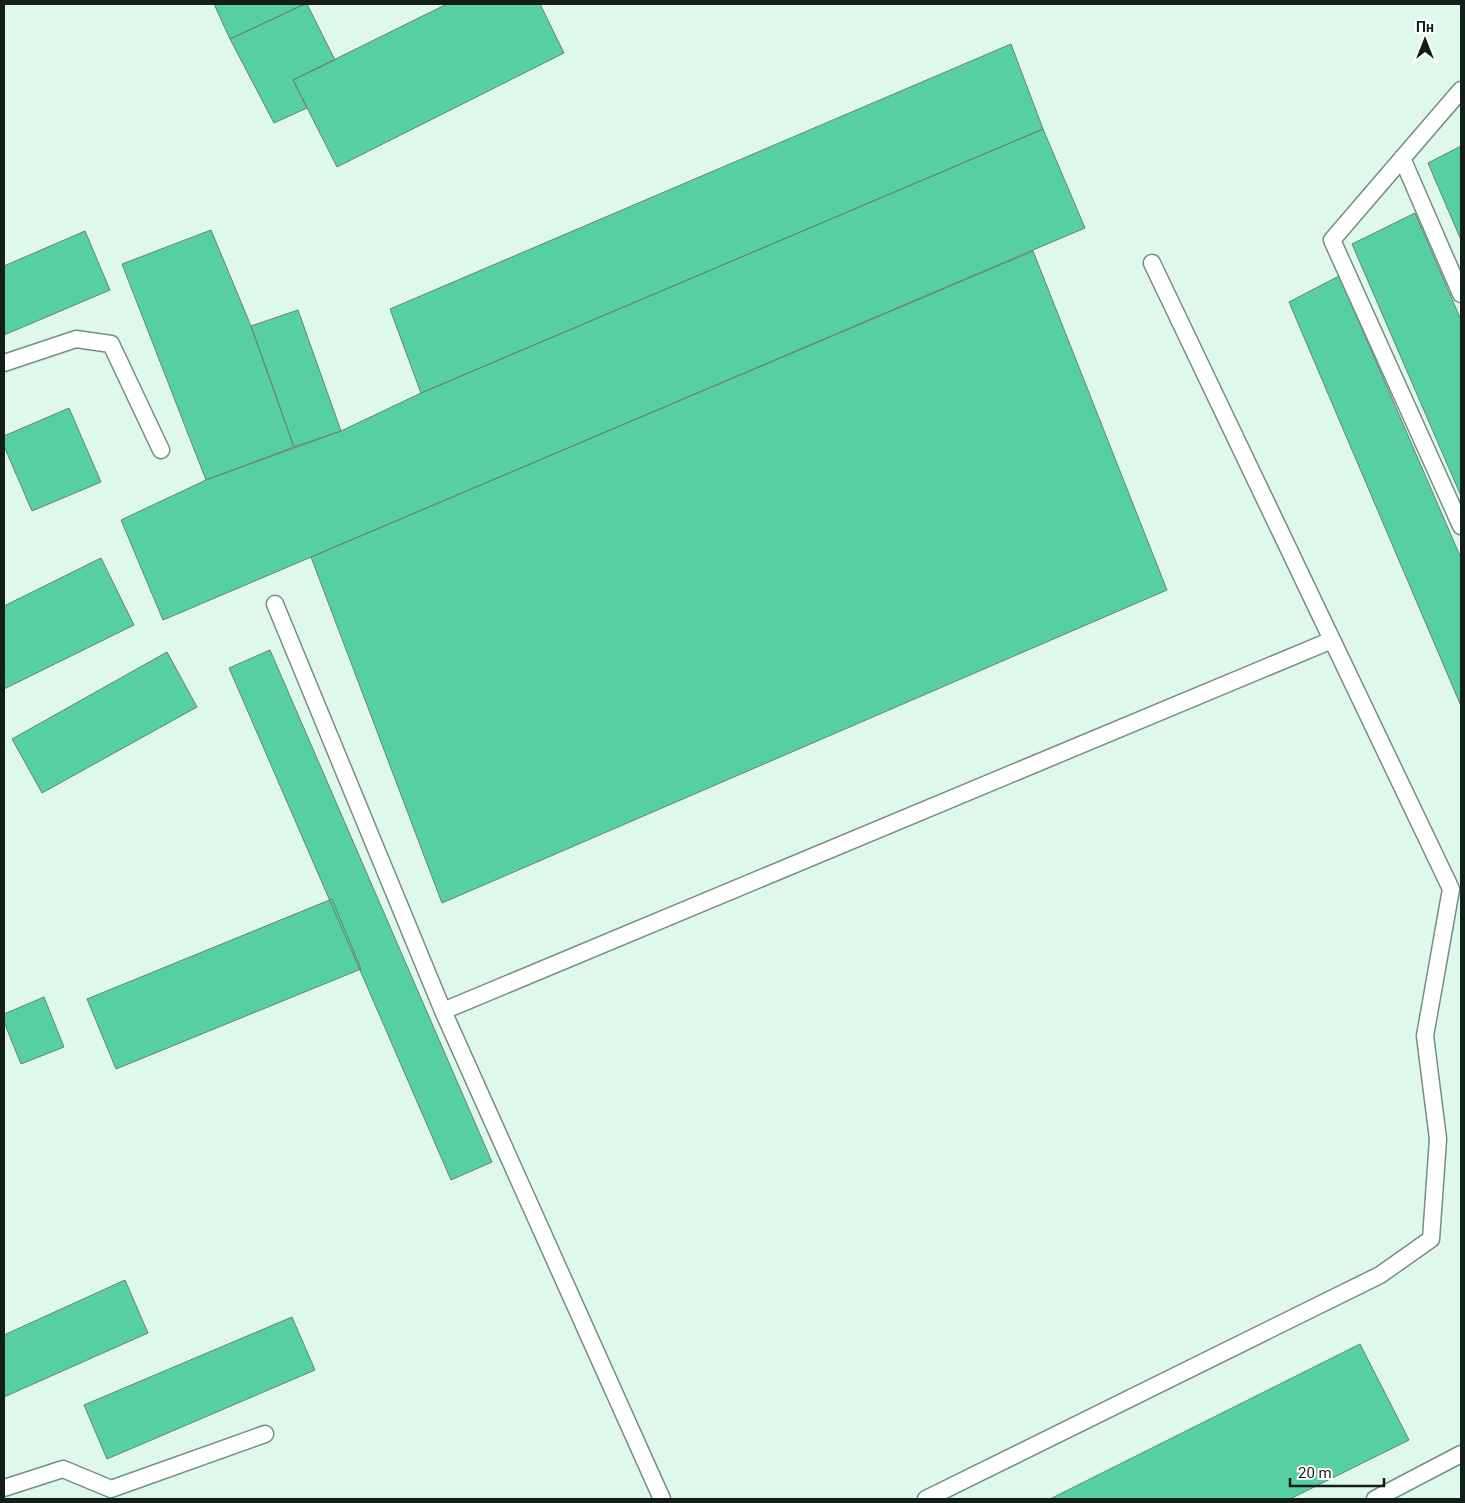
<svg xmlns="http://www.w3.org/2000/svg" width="1465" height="1503" font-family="Roboto,sans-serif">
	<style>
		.building { fill: #56cfa2; stroke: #698276 }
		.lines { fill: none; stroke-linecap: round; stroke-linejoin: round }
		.lane-casing { stroke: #758e82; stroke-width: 19 }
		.lane { stroke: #fff; stroke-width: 16 }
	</style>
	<rect width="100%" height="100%" fill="#def9ec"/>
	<!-- building -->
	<path class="building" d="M214,4H305L230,39Z
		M305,4H307L335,60L293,80L307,108L274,123L230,39Z
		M447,4H540L564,53L337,167L293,80Z
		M1011,44L1043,129L421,393L390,309Z
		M1043,129L1085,228L163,620L121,520L206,480L341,431L421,393Z
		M1461,146V240L1428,163Z
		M1415,213L1461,320V496L1352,244Z
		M211,230L251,326L294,447L206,480L122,264Z
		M85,231L110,290L4,335V266Z
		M1033,251L1167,590L442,903L311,557Z
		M1339,276L1461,558V706L1289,302Z
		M298,310L341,431L294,447L251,326Z
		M69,408L101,482L32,511L4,446V436Z
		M101,558L134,625L4,689V606Z
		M270,650L492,1162L451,1180L229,668Z
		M167,652L197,707L42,793L12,739Z
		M332,899L361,969L116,1069L87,999Z
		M44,997L64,1047L21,1064L4,1022V1014Z
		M125,1280L148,1333L4,1397V1335Z
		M292,1317L315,1370L107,1459L84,1405Z
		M1360,1344L1409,1440L1290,1499H1050Z"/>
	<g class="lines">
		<defs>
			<path id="lane" d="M1461,90L1332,240L1461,526
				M1402,158L1461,294
				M4,363L76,339L111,344L161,450
				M275,604L443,1011L662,1499
				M443,1011L1332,640
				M4,1488L63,1469L111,1489L265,1434
				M926,1499L1380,1275L1431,1239L1438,1139L1425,1036L1451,889L1152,263
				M1375,1499L1461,1454"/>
		</defs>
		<!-- lane casing -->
		<use href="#lane" class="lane-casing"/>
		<!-- lane -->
		<use href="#lane" class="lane"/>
	</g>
	<!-- border -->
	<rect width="1465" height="1503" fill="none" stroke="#141e19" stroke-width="10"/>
	<!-- north arrow -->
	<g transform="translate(1425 40)" stroke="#ffffff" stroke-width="4" paint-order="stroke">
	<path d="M0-4L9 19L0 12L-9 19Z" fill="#141e19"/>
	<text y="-8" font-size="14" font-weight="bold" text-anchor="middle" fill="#141e19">Пн</text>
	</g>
	<!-- scale -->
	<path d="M1290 1478v8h94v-8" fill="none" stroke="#141e19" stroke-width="2.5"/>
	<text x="1298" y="1478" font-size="15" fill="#141e19" stroke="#ffffff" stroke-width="4" paint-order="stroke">20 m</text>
</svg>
